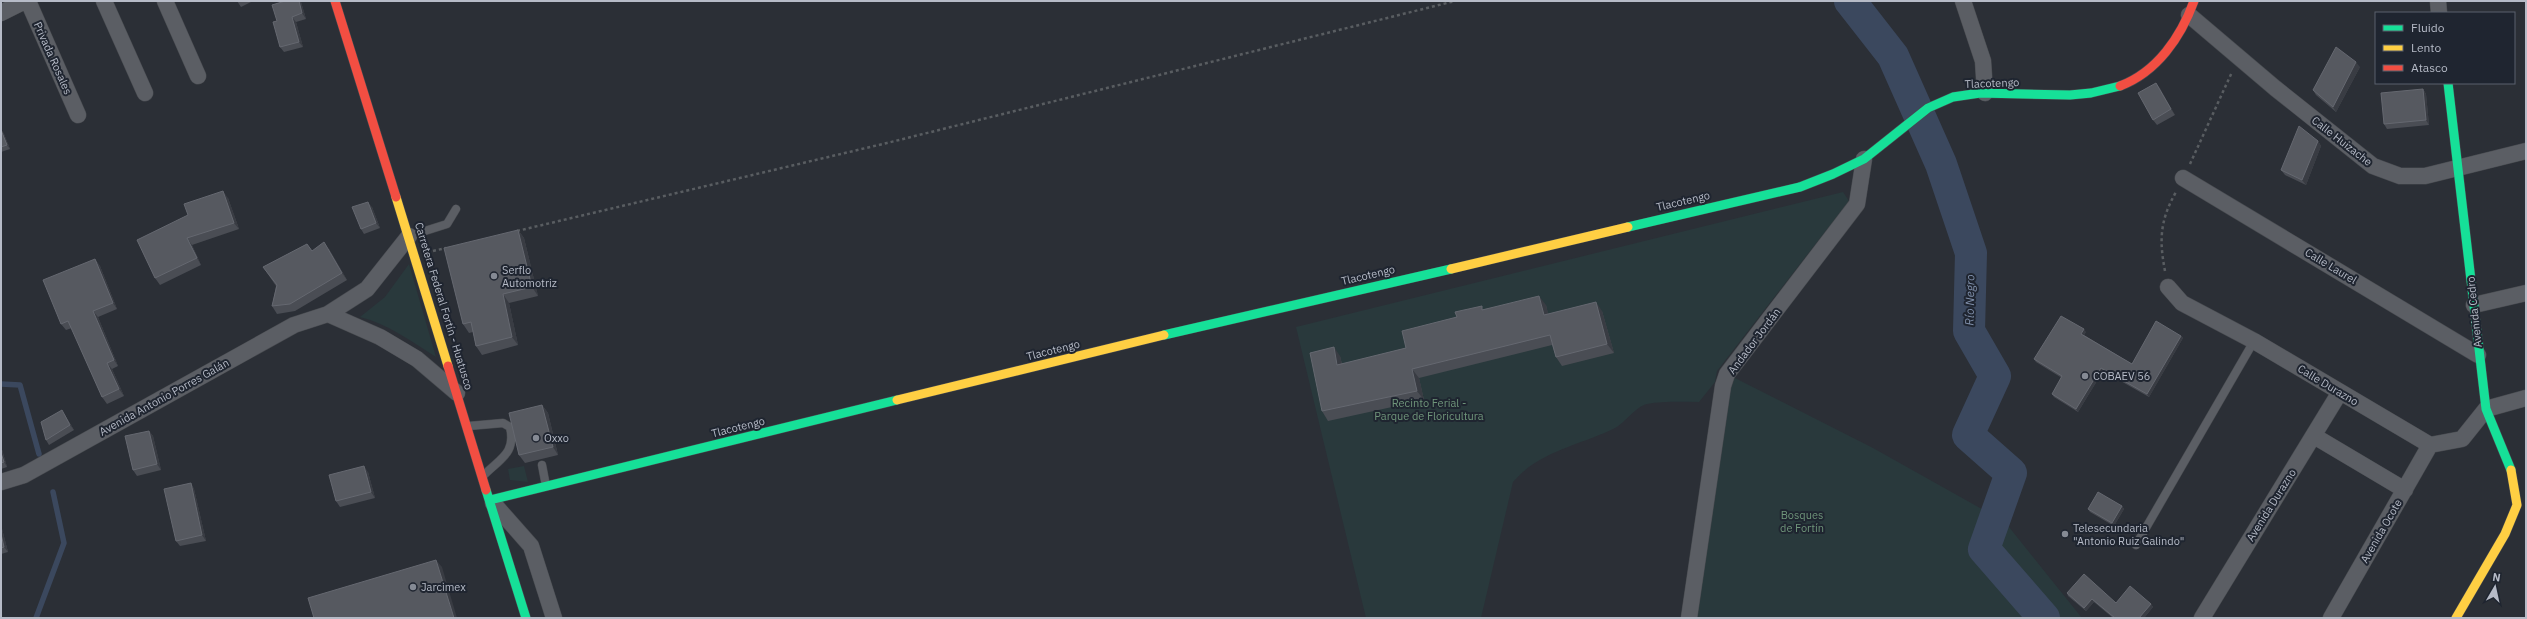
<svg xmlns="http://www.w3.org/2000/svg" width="2527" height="619" font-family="'IBM Plex Sans',sans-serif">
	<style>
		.green { fill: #29393c }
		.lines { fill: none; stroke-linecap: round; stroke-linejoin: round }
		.stream { stroke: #3b485e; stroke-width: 5.5 }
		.river { stroke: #3b485e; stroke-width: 32 }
		.lane-casing { stroke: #474a4f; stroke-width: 9 }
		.street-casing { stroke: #474a4f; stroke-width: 17 }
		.fast-casing { stroke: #474a4f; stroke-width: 10 }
		.slow-casing { stroke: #474a4f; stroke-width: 10 }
		.jam-casing { stroke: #474a4f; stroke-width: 10 }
		.path { stroke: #595d61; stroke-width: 2.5; stroke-dasharray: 3 3; stroke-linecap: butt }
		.lane { stroke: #5b5e64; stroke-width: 8 }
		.street { stroke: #5b5e64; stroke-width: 16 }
		.fast { stroke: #16e098; stroke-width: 9 }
		.slow { stroke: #ffcf43; stroke-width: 9 }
		.jam { stroke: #f24e42; stroke-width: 9 }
		.wall { fill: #4a4d54 }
		.shaded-wall { fill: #393c43 }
		.building { fill: #565960; stroke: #656870 }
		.poi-dot { fill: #858a94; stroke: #1f2530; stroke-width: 1.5 }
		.labels { text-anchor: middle; stroke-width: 4; stroke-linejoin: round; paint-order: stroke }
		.street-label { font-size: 11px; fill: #b6bbc7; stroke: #1f2530 }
		.poi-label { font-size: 11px; fill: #b6bbc7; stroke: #1f2530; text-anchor: start }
		.park-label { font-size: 11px; fill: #6f957a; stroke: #1f2530 }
		.water-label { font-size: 12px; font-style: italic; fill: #8090ab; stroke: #1f2530 }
	</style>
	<rect width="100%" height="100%" fill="#2b2f36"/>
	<!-- green -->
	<path class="green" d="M1843,192L1849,201L1717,371L1715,382L1699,402C1682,402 1663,401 1647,404C1636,406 1625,423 1615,428C1581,445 1539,451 1513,482L1481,618H1366L1296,327Z
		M409,264L436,357C411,341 388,324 360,317L385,297Z
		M1727,374L1873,448L2005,522L2082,618H1689Z
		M524,466L528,482L510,480L508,469Z"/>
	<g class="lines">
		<!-- stream -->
		<path class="stream" d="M1,384L20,385L39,454
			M36,618L64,543L53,492"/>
		<!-- river -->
		<path class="river" d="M1850,1L1893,56L1941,164L1971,253L1969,331L1995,376L1968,435L2011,473L1984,549L2044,618"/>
		<defs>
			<path id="lane" d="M409,236L447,224L456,209
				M469,426L503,423L510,427C516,453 501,458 484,475
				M542,465L546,486
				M2136,545L2254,341"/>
			<path id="street" d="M28,1L78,115
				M104,1L145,93
				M165,1L198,76
				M1963,1L1983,61L1985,93
				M2438,1L2439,13
				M1,13L25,1
				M2189,15L2275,88L2373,166L2400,176H2425L2526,151
				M2183,178L2478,355
				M2168,287L2182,303L2254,341L2430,445L2462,439L2486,409L2526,398
				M2474,305L2526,293
				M328,314L380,337L417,359L457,393
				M2314,436L2405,490
				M1,482L24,475L294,325L328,314L367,289L409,236
				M493,503L531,546L554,618
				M1689,618L1723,386L1727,374L1857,204L1864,159
				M2202,618L2340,392
				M2331,618L2430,445"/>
			<path id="fast" d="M2448,83L2486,409L2511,470
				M1628,227L1800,187L1833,174L1864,159L1928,108L1953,97L1980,93L2070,95L2091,93L2120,86
				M1164,335L1451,269
				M486,490L526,618
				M490,500L897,400"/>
			<path id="slow" d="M396,197L448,366
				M1451,269L1628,227
				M897,400L1164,335
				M2456,618L2505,534L2517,505L2511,470"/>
			<path id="jam" d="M335,1L396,197
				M2120,86C2157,72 2181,37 2194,1
				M448,366L486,490"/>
		</defs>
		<!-- lane casing -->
		<use href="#lane" class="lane-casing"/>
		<!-- street casing -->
		<use href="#street" class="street-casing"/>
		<!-- fast casing -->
		<use href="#fast" class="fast-casing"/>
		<!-- slow casing -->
		<use href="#slow" class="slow-casing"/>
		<!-- jam casing -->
		<use href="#jam" class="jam-casing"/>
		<!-- path -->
		<path class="path" d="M2190,164L2232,72
			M517,231L887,143L1455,1
			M433,251L446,248
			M2165,271C2159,240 2160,220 2176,192"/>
		<!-- lane -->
		<use href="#lane" class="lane"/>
		<!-- street -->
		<use href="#street" class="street"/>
		<!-- fast -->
		<use href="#fast" class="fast"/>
		<!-- slow -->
		<use href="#slow" class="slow"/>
		<!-- jam -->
		<use href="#jam" class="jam"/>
	</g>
	<!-- wall -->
	<path class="wall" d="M237,1H253L241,7Z
		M301,2L306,19L296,22L303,47L284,52L280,47L277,21Z
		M2360,67L2336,112L2316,95L2313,90Z
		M2156,83L2175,115L2157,125L2153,120Z
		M2423,89L2426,94L2429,125L2387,129L2384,124Z
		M1,129L4,134L10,149L1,152Z
		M2318,141L2321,146L2306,185L2285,175L2281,170Z
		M228,198L239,229L192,245L201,265L160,285L155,278L137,240Z
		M372,207L380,228L364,234L361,229Z
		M518,230L524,238L538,296L509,303L518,345L482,355L476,346L473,332L469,333L463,324Z
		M307,244L312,251L329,249L347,280L295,311L277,314L272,306L276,286L263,267Z
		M95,259L100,266L117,309L98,317L118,366L112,369L124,396L107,404L102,397L72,328L66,330L61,324Z
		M1546,305L1548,314L1602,311L1614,353L1562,366L1556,357L1552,345L1419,378L1424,400L1328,421L1322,411L1340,356L1342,364L1406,348L1457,317L1484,309Z
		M2086,332L2084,335L2132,364L2181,336L2183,338L2149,397L2103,371L2078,412L2054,397L2052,394L2062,378L2036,362L2034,359Z
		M542,405L548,413L558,455L525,463L519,455Z
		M65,415L74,430L49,445L46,440Z
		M149,431L153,436L161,470L137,476L133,470Z
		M1,446L7,467L1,469Z
		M368,472L375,498L340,507L336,501Z
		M191,483L194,489L206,541L180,546L176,541Z
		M2122,506L2124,509L2114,526L2090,512L2088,509Z
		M1,525L8,552L1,554Z
		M2067,593L2116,603L2151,604L2153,607L2144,618H2113L2094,602L2086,611L2068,596Z"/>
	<!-- shaded-wall -->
	<path class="shaded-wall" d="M299,1H300L301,2L306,19L302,13Z
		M292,17L296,22L303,47L299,42Z
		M2356,62L2360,67L2336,112L2333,107Z
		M2156,83L2160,88L2175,115L2171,109Z
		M2423,89L2426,94L2429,125L2426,120Z
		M1,129L4,134L10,149L7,145Z
		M2318,141L2321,146L2306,185L2302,180Z
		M223,191L228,198L239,229L234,223Z
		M368,202L372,207L380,228L376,223Z
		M518,230L524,238L538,296L532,287Z
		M187,238L192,245L201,265L197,258Z
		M324,242L329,249L347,280L342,273Z
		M95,259L100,266L117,309L113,303Z
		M503,294L509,303L518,345L512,337Z
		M1539,296L1546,305L1551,324L1544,315Z
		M1596,302L1602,311L1614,353L1607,344Z
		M93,311L98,317L118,366L114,360Z
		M2084,329L2086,332L2083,336L2081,334Z
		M2181,336L2183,338L2149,397L2147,394Z
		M1334,347L1340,356L1344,374L1337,365Z
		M107,363L112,369L124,396L119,389Z
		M2101,368L2103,371L2078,412L2076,409Z
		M1412,369L1419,378L1424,400L1417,391Z
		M542,405L548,413L558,455L553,447Z
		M62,410L74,430L70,425Z
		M149,431L153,436L161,470L157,464Z
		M1,446L7,467L4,462L1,453Z
		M364,466L368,472L375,498L371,492Z
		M191,483L194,489L206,541L202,535Z
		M2122,506L2124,509L2114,526L2112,523Z
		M1,525L8,552L4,547L1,534Z
		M436,560L442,567L457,618H454Z
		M2092,599L2094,602L2086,611L2084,608Z
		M2151,604L2153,607L2144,618H2139Z"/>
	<!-- building -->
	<path class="building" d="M285,1H299L302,13L292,17L299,42L280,47L273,22L277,21L272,5Z
		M2336,47L2356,62L2333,107L2313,90Z
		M2156,83L2171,109L2153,120L2138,93Z
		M2423,89L2426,120L2384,124L2381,93Z
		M2299,126L2318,141L2302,180L2281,170Z
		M1,130L7,145L1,147Z
		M223,191L234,223L187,238L197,258L155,278L137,240L188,215L184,204Z
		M368,202L376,223L361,229L352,207Z
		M518,230L532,287L503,294L512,337L476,346L471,322L463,324L444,248Z
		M324,242L342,273L290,304L272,306L277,285L263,267L307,244L312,251Z
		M95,259L113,303L93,311L114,360L107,363L119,389L102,397L68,321L61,324L43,280Z
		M1539,296L1544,315L1596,302L1607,344L1556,357L1550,335L1412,369L1417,391L1322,411L1310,353L1334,347L1337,365L1406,348L1402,331L1457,317L1455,312L1482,306V310Z
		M2061,316L2084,329L2081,334L2132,364L2156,321L2181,336L2147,394L2101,368L2076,409L2052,394L2062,376L2034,359Z
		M542,405L553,447L519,455L509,413Z
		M62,410L70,425L46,440L41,422Z
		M149,431L157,464L133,470L125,436Z
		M1,453L4,462L1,463Z
		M364,466L371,492L336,501L329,475Z
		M191,483L202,535L176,541L164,489Z
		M2098,492L2122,506L2112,523L2088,509Z
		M1,534L4,547L1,548Z
		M436,560L454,618H314L308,598Z
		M2084,574L2116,603L2130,586L2151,604L2139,618H2115L2092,599L2084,608L2067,593Z"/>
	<!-- markers -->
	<g class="poi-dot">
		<circle cx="494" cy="276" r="4"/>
		<circle cx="2085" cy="376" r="4"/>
		<circle cx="536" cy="438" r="4"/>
		<circle cx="2065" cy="534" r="4"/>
		<circle cx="413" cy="587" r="4"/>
	</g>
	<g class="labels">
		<!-- street labels -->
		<g class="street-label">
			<text transform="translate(53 58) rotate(66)" y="4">Privada Rosales</text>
			<text transform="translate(1992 83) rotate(-2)" y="4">Tlacotengo</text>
			<text transform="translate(2342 141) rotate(38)" y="4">Calle Huizache</text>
			<text transform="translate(1683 201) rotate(-13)" y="4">Tlacotengo</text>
			<text transform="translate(2331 266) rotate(31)" y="4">Calle Laurel</text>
			<text transform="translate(1368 275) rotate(-13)" y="4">Tlacotengo</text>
			<text transform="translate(444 306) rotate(73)" y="4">Carretera Federal Fortín - Huatusco</text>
			<text transform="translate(2474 312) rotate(-96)" y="4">Avenida Cedro</text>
			<text transform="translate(1754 341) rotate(-53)" y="4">Andador Jordán</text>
			<text transform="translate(1053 350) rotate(-14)" y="4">Tlacotengo</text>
			<text transform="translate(2328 385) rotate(31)" y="4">Calle Durazno</text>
			<text transform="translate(164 397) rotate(-29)" y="4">Avenida Antonio Porres Galán</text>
			<text transform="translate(738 427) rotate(-14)" y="4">Tlacotengo</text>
			<text transform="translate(2271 505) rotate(-58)" y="4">Avenida Durazno</text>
			<text transform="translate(2381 531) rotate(-60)" y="4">Avenida Ocote</text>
		</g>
		<!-- poi labels -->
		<g class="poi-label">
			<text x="502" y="274">Serflo<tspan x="502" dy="13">Automotriz</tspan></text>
			<text x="2093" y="380">COBAEV 56</text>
			<text x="544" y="442">Oxxo</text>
			<text x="2073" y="532">Telesecundaria<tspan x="2073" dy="13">"Antonio Ruiz Galindo"</tspan></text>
			<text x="421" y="591">Jarcimex</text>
		</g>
		<!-- park labels -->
		<g class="park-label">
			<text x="1429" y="407">Recinto Ferial -<tspan x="1429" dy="13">Parque de Floricultura</tspan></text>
			<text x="1802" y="519">Bosques<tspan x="1802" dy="13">de Fortín</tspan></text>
		</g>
		<!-- water labels -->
		<g class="water-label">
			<text transform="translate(1970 300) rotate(-89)" y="4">Río Negro</text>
		</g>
	</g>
	<!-- border -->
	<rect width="2527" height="619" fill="none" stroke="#b6bbc7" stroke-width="4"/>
	<!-- legend -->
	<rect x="2375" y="12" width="140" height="72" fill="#1f2530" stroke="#5b616c"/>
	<rect x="2383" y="25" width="20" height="6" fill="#16e098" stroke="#5b616c"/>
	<text x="2411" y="32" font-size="12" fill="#b6bbc7">Fluido</text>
	<rect x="2383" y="45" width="20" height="6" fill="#ffcf43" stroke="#5b616c"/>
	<text x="2411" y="52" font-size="12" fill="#b6bbc7">Lento</text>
	<rect x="2383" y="65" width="20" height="6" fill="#f24e42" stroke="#5b616c"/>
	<text x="2411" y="72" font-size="12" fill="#b6bbc7">Atasco</text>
	<!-- north arrow -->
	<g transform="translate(2495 587) rotate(9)" stroke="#1f2530" stroke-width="3" paint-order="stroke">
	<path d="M0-3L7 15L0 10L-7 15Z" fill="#b6bbc7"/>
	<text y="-6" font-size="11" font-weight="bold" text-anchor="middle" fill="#b6bbc7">N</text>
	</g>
</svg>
